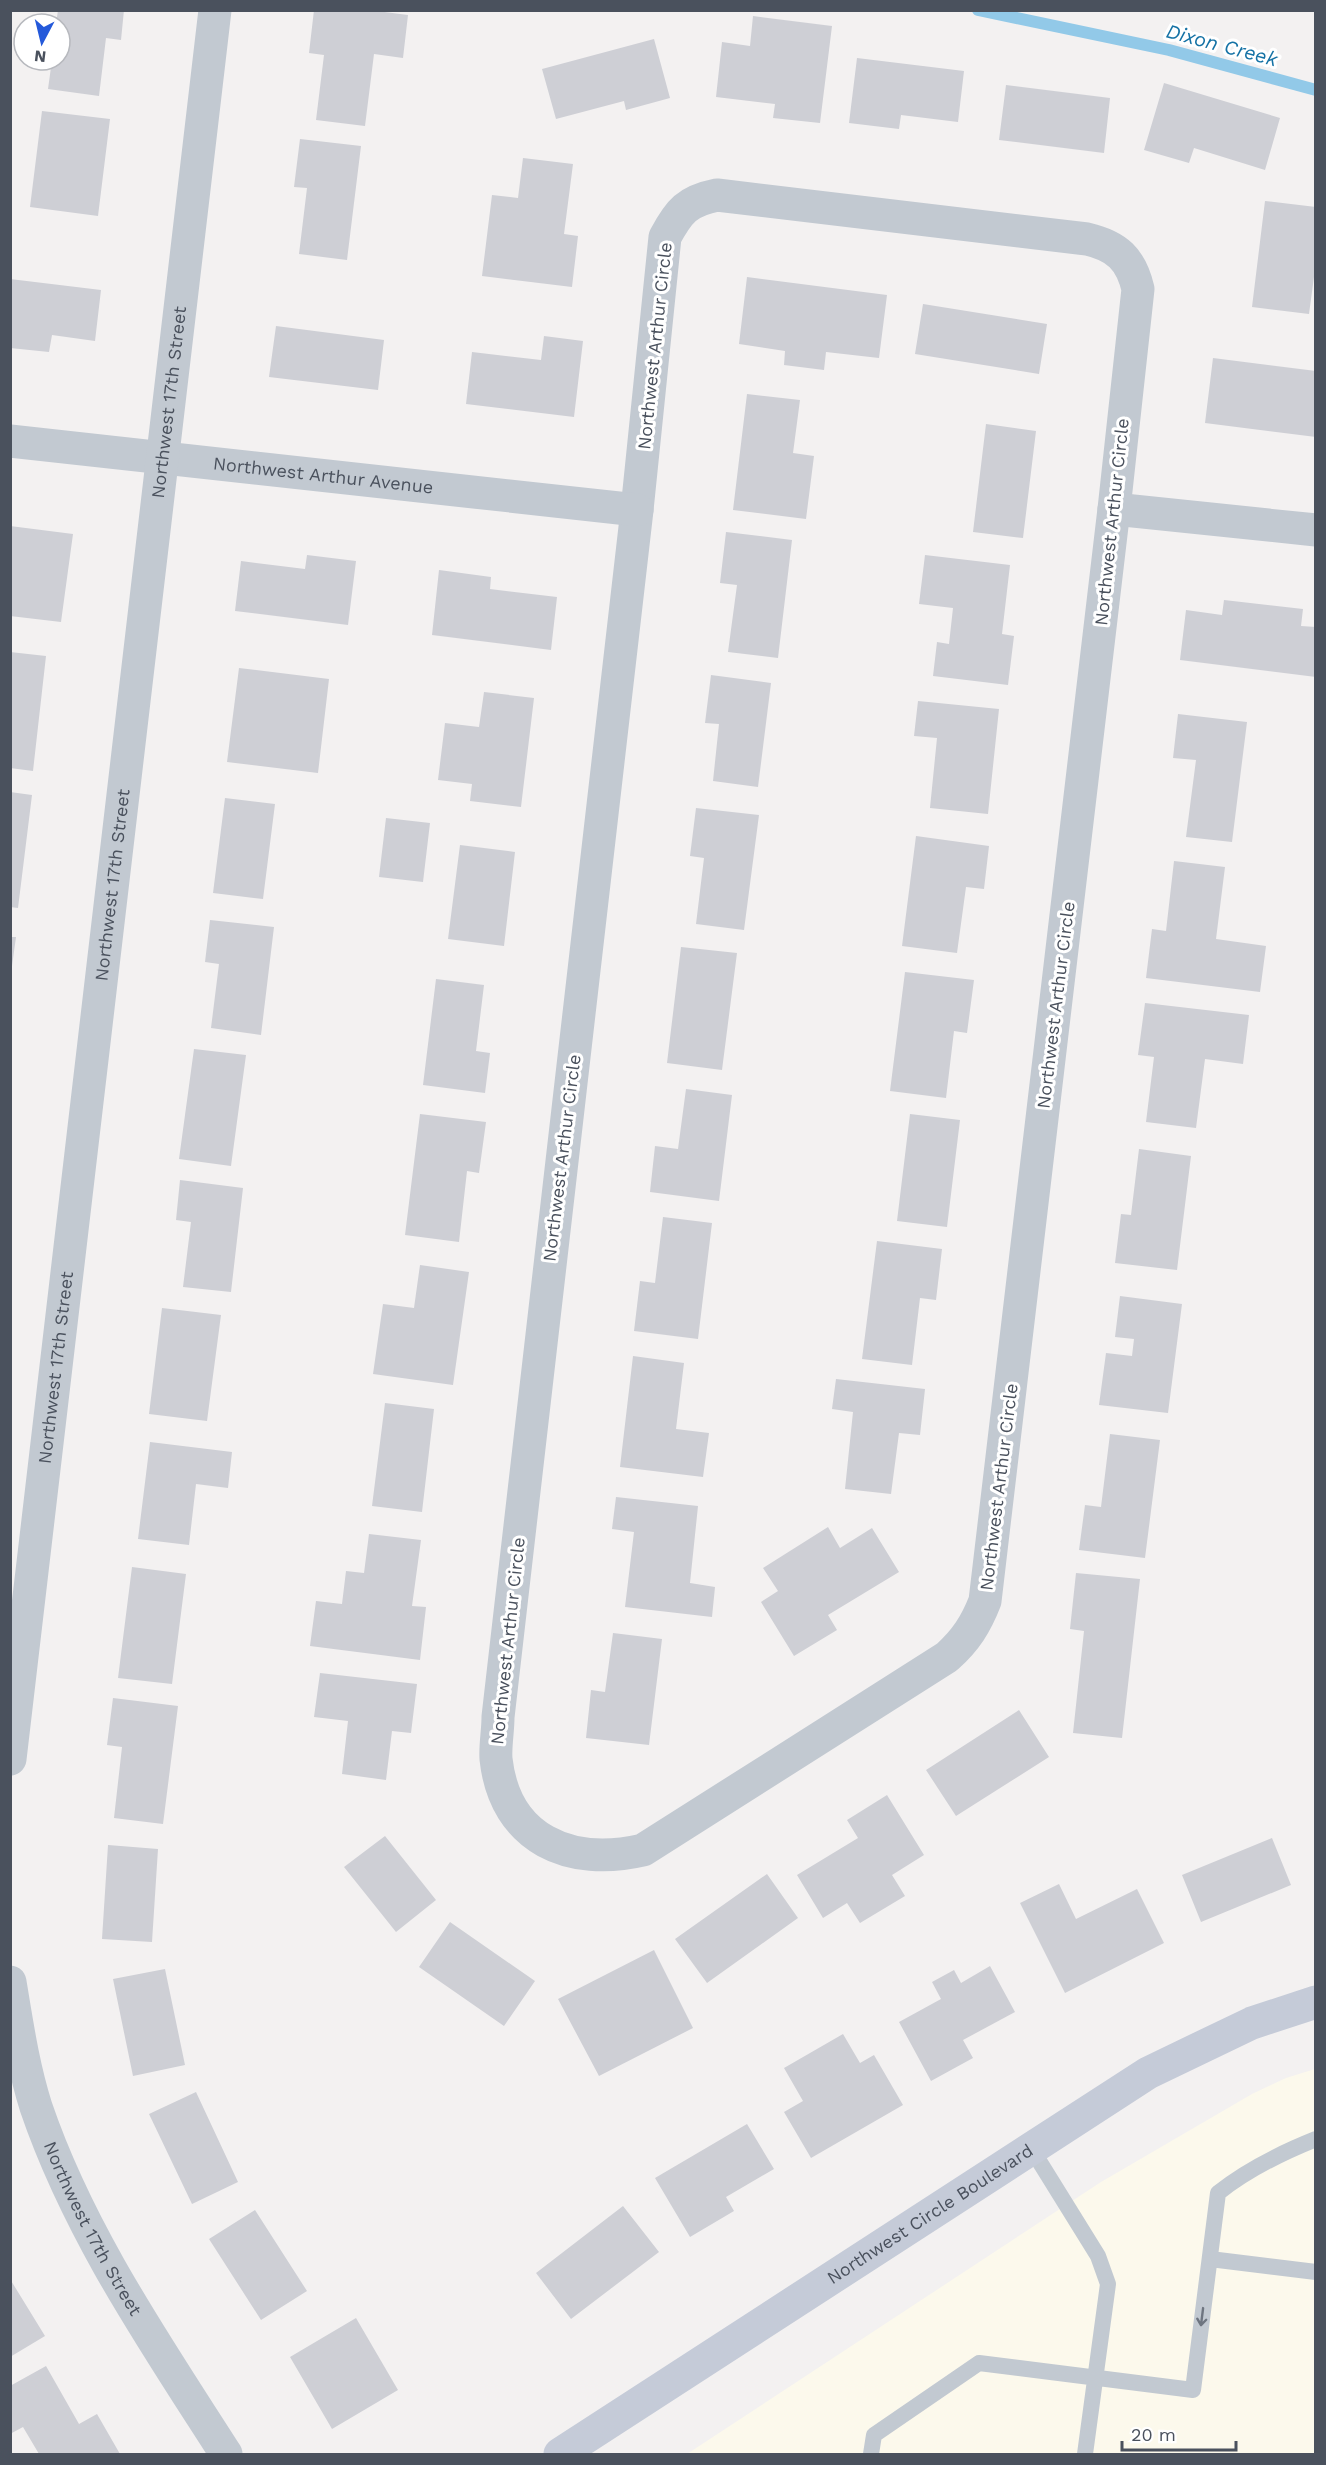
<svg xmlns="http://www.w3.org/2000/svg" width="1326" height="2465" font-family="'Work Sans',sans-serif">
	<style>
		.commercial { fill: #fcf9ec }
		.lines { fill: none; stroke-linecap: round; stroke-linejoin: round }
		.stream { stroke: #92c9e8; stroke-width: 12 }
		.building { fill: #cecfd5 }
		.lane { stroke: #c2c9d1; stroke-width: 16 }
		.street { stroke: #c2c9d1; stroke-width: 33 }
		.secondary { stroke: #c5cbd8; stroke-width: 33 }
		.oneway { stroke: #6e7580 }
		.labels { text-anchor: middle; stroke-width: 6; stroke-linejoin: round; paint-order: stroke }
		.street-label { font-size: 18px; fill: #4a515d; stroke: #fff }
		.water-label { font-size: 20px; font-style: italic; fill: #1572a5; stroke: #fff }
	</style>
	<rect width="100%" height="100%" fill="#f3f1f1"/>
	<!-- commercial -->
	<path class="commercial" d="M1315,2069V2454H687L1101,2182L1252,2094L1286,2078Z"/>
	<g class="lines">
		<!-- stream -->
		<path class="stream" d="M978,10L1169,50L1316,90"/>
	</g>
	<!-- building -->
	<path class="building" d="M58,10H124L121,40L106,38L99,96L48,89L52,60H60V24H56Z
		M314,10H369L408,15L403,58L374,54L365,126L316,120L324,55L309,53Z
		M753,16L832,26L820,123L773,118L775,104L716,97L722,42L750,46Z
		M654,39L670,98L626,110L624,101L556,119L542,69Z
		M857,58L964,71L958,122L901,115L899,129L849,123Z
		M1164,83L1280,118L1265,170L1194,148L1189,163L1144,150Z
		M1006,85L1110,98L1104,153L999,140Z
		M42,111L110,119L98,216L30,207Z
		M300,139L361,146L347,260L299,254L307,188L294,187Z
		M523,158L573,164L564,234L578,236L572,287L482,276L492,195L518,198Z
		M1265,201L1316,207V262L1309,314L1252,307Z
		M747,277L887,295L879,358L826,352L824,370L784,365L785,351L739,344Z
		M10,279L101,290L95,341L52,335L49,352L10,348Z
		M923,304L1047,324L1039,374L915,354Z
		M276,326L384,340L378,390L269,377Z
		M544,336L583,341L574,417L466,404L472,352L541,360Z
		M1213,358L1316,371V437L1205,423Z
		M747,394L800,400L793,453L814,456L806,519L733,510Z
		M986,424L1036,431L1023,538L973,532Z
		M10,526L73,534L61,622L10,616Z
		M726,532L792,540L778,658L728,652L737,585L720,583Z
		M307,555L356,561L348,625L235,611L241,561L305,569Z
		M925,555L1010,565L1002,634L1014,636L1008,685L933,676L937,642L949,644L953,608L919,604Z
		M439,570L491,577L490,589L557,597L551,650L432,635Z
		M1224,600L1303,609L1301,626L1316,627V677L1180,660L1186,610L1222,615Z
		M10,652L46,656L33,771L10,768Z
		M239,668L329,679L318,773L227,762Z
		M711,675L771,683L758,787L713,781L719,724L705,723Z
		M484,692L534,698L521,807L470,801L472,784L438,780L445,723L479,727Z
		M918,701L999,709L988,814L930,808L937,738L914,736Z
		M1178,714L1247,722L1232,842L1186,837L1196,760L1173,758Z
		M10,792L32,795L18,908L10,907Z
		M225,798L275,804L263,899L213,893Z
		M696,808L759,815L744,930L696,924L704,858L690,856Z
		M386,818L430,823L423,882L379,877Z
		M916,836L989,846L984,889L966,887L957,953L902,946Z
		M460,845L515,852L504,946L448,939Z
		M1174,861L1225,867L1216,939L1266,946L1260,992L1146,978L1152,929L1166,931Z
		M210,920L274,927L261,1035L211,1028L219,964L205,962Z
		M10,937H16L12,966H10Z
		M681,947L737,953L722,1070L667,1063Z
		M905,972L974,980L967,1033L954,1031L946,1098L890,1091Z
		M436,979L484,985L476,1051L490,1053L485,1093L423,1085Z
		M1145,1003L1249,1015L1243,1064L1205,1059L1196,1128L1146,1122L1154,1057L1138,1055Z
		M194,1049L246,1055L231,1166L179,1159Z
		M686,1089L732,1095L719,1201L650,1192L655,1146L678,1149Z
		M420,1114L486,1122L479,1173L467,1171L459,1242L405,1235Z
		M910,1114L960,1120L947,1227L897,1221Z
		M1139,1149L1191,1156L1177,1270L1115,1263L1121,1214L1131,1215Z
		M180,1180L243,1188L231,1292L183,1287L191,1222L176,1220Z
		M663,1217L712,1223L698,1339L634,1331L640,1281L655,1283Z
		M877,1241L942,1249L936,1300L920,1298L912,1365L862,1359Z
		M420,1265L469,1272L453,1385L373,1374L383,1304L414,1308Z
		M1120,1296L1182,1304L1168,1413L1099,1405L1106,1353L1132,1356L1134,1339L1115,1337Z
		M162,1308L221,1315L207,1421L149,1414Z
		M633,1356L684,1363L676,1429L709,1433L703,1477L620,1467Z
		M836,1379L925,1389L920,1435L899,1433L891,1494L845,1489L853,1412L832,1409Z
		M385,1403L434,1409L422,1512L372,1506Z
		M1110,1434L1160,1440L1145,1558L1079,1550L1085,1505L1101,1507Z
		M150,1442L232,1452L228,1488L196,1484L189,1545L138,1539Z
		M616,1497L698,1506L690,1583L715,1587L712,1617L625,1607L634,1532L612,1529Z
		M828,1527L840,1548L872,1528L899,1572L828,1615L837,1630L794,1656L761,1602L778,1591L763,1568Z
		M369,1534L421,1540L412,1606L426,1607L420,1660L310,1646L316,1601L342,1604L346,1571L364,1573Z
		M132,1567L186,1574L172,1684L118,1678Z
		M1076,1573L1140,1579L1122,1738L1073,1733L1084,1631L1070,1629Z
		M613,1633L662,1639L649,1745L586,1738L591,1690L605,1692Z
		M320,1673L417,1684L411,1733L392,1731L386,1780L342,1774L348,1721L314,1717Z
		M113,1698L178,1706L163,1824L114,1818L122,1747L107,1745Z
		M1019,1710L1049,1757L956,1816L926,1770Z
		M887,1795L924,1855L892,1875L905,1896L860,1923L847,1903L823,1918L797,1875L858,1838L847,1820Z
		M385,1836L436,1900L396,1932L344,1867Z
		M1272,1838L1291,1885L1201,1922L1182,1875Z
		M108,1845L158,1849L152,1942L102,1939Z
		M767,1874L798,1918L707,1983L675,1939Z
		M1059,1884L1076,1919L1137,1889L1164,1943L1065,1993L1020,1903Z
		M450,1922L535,1981L504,2026L419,1967Z
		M654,1950L693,2028L599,2076L558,1999Z
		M990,1966L1015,2012L963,2040L973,2058L931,2081L899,2022L941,1999L932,1982L954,1970L961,1983Z
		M165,1969L185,2065L133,2076L113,1979Z
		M843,2034L860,2063L874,2055L903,2105L811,2158L784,2112L803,2101L784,2068Z
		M196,2092L238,2182L192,2204L149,2114Z
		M747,2124L774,2169L726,2197L734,2211L690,2237L655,2178Z
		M623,2206L659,2252L571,2319L536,2273Z
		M255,2210L307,2291L261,2320L209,2239Z
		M10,2279L45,2336L10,2357Z
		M356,2318L398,2390L332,2429L290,2357Z
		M46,2366L79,2424L97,2414L120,2454H39L23,2427L10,2434V2386Z"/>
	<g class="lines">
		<!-- lane -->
		<path class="lane" d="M1031,2148L1098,2256L1108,2284L1085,2454
			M1210,2259L1316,2272
			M871,2454L874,2435L979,2363L1193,2390L1218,2193C1248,2169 1281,2153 1316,2139"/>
		<!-- street -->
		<g class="street">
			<path d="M717,195L1087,239C1117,246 1131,259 1138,289L1114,509L985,1601C976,1624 966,1640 947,1657L643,1850C570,1867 505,1840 496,1759C495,1746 498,1731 498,1717L637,510L665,237C679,211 687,201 717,195Z"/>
			<path id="s1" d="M10,441L637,510"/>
			<path d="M1114,509L1316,530"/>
			<path id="s2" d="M10,1759L215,10"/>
			<path id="s3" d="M10,1982C17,2024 23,2066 36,2107C79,2233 155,2343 226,2454"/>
		</g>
		<!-- secondary -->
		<path class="secondary" id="s4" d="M560,2454L1148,2073L1252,2023L1316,2002"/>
	</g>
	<!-- one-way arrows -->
	<defs><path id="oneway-shaft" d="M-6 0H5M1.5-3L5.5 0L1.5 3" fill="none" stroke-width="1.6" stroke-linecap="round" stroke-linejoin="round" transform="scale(1.5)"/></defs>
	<use class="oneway" href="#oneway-shaft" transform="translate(1202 2317) rotate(97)"/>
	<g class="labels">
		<!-- street labels -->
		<g class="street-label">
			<text transform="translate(655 346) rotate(-84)" y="6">Northwest Arthur Circle</text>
			<text dy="6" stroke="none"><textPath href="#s2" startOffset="1366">Northwest 17th Street</textPath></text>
			<text dy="6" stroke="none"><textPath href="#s1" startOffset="315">Northwest Arthur Avenue</textPath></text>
			<text transform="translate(1112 522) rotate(-84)" y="6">Northwest Arthur Circle</text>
			<text dy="6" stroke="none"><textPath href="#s2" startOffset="880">Northwest 17th Street</textPath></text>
			<text transform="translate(1056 1005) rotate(-83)" y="6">Northwest Arthur Circle</text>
			<text transform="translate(562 1158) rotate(-83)" y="6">Northwest Arthur Circle</text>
			<text dy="6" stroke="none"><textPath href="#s2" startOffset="394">Northwest 17th Street</textPath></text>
			<text transform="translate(999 1487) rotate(-83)" y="6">Northwest Arthur Circle</text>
			<text transform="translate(508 1641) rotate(-84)" y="6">Northwest Arthur Circle</text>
			<text dy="6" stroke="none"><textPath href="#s4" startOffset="441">Northwest Circle Boulevard</textPath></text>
			<text dy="6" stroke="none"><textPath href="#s3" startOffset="262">Northwest 17th Street</textPath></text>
		</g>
		<!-- water labels -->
		<g class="water-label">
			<text transform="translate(1222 45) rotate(15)" y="7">Dixon Creek</text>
		</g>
	</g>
	<!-- border -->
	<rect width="1326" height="2465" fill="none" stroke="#4a515d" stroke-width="24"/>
	<!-- north arrow -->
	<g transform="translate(42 42) rotate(187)"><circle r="28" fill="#ffffff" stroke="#b7b9be" stroke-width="1.5"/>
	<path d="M0-4.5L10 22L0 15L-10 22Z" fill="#2459da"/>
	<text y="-9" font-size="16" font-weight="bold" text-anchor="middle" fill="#4a515d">N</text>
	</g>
	<!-- scale -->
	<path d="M1122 2441v9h114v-9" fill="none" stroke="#4a515d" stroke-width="3"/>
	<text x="1131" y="2441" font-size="18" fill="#4a515d" stroke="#ffffff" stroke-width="4.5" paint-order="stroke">20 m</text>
</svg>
